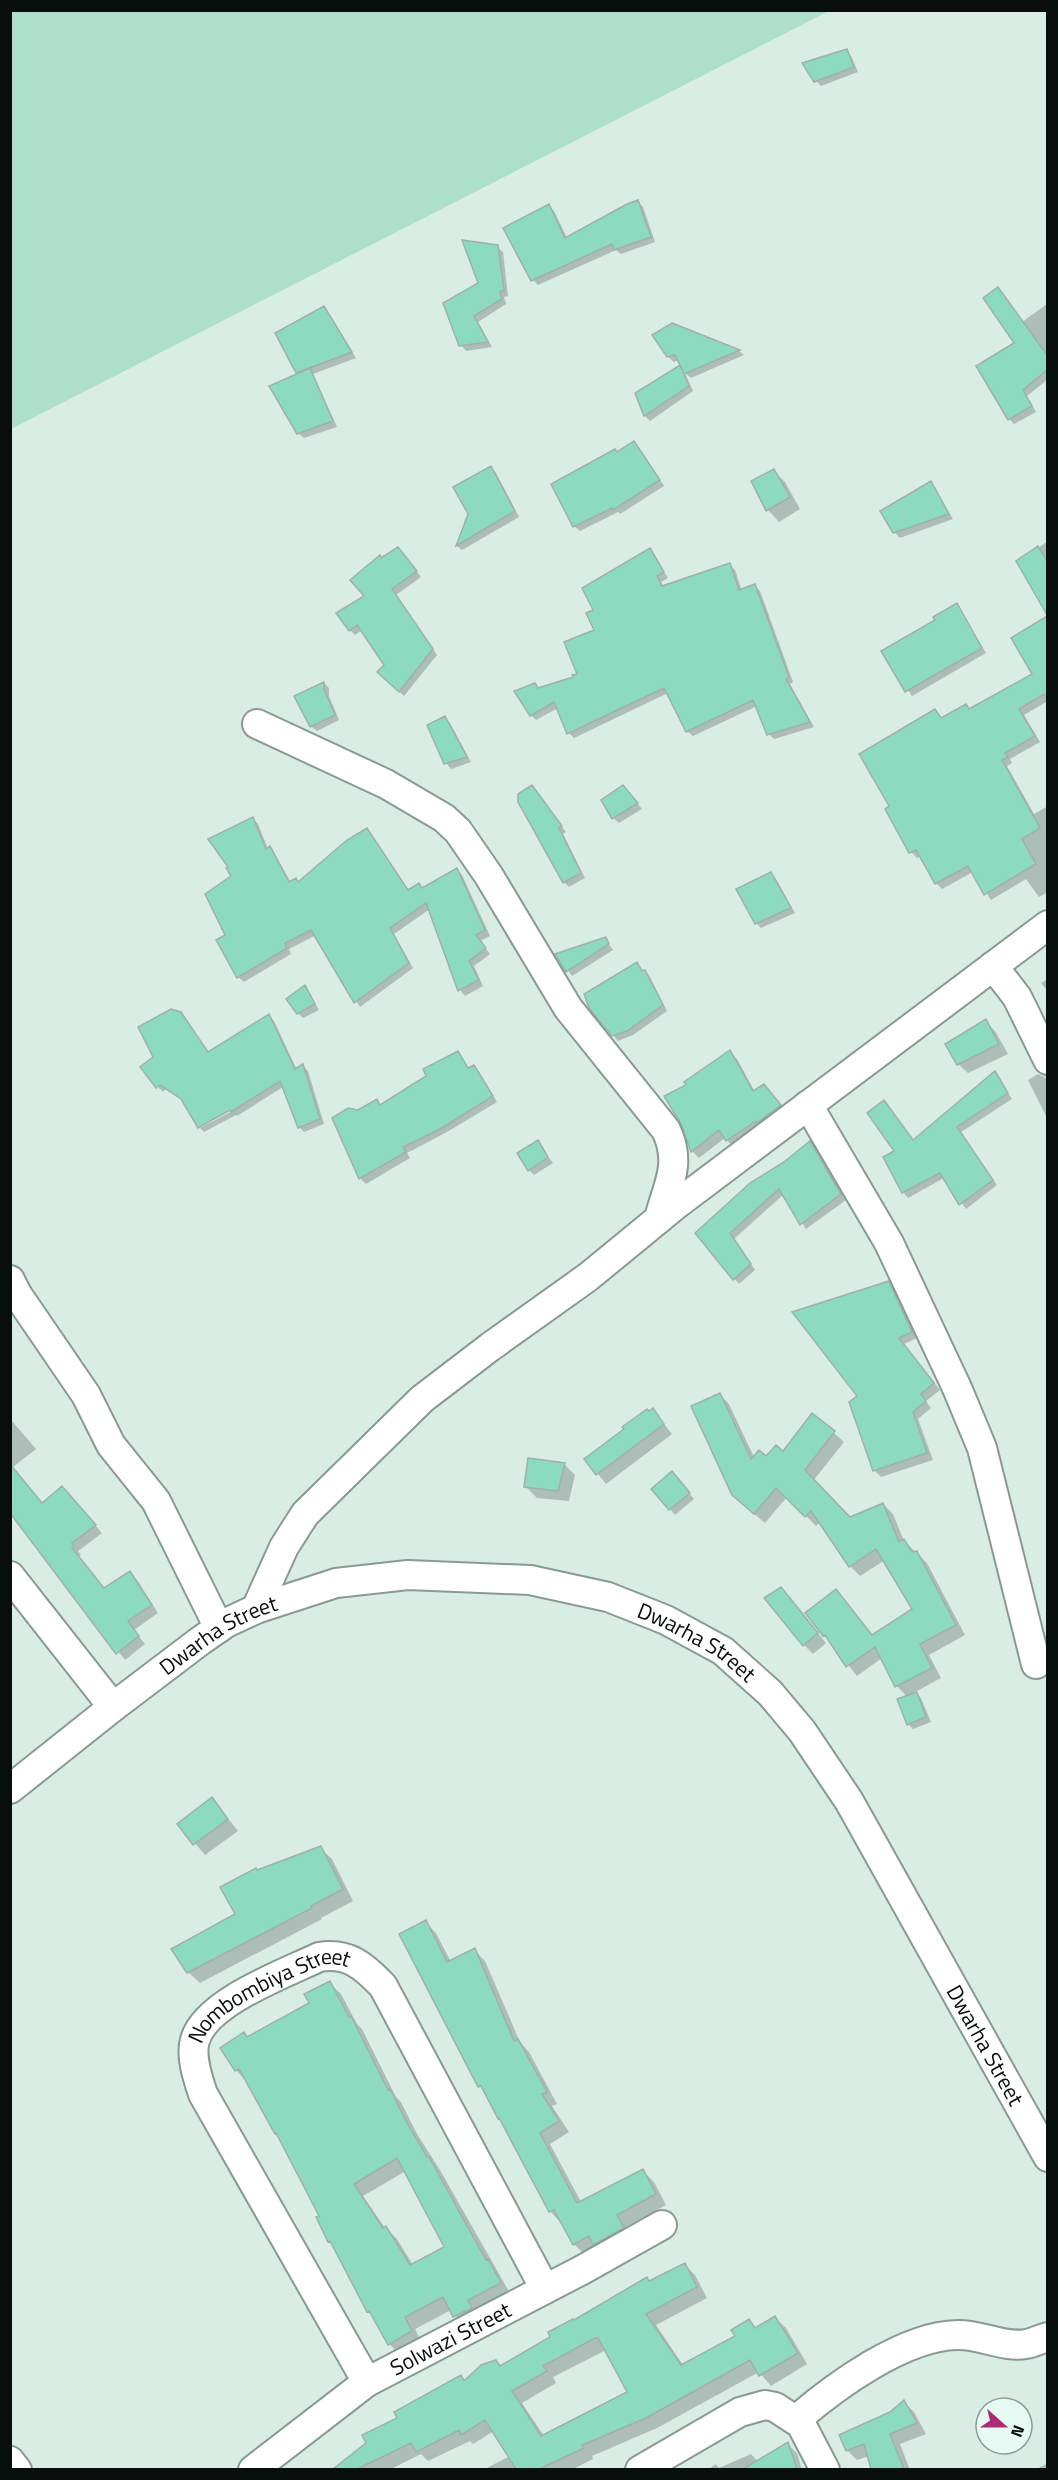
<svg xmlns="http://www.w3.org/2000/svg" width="1058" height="2480" font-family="'Titillium Web',sans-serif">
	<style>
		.green { fill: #ace0cd }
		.shadow { fill: #0003; fill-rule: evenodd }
		.building { fill: #8cdac0; stroke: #9eb2ab; stroke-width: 1.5; fill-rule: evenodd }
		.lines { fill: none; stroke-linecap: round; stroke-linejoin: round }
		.minor-casing { stroke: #889b93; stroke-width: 32 }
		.minor { stroke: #fff; stroke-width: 28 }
		.labels { text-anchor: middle; stroke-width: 5; stroke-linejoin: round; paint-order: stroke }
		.street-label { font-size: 22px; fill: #080e0c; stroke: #e6fbf3 }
	</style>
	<rect width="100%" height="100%" fill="#d9ede5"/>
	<!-- green -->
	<path class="green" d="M11,10H829V11L11,429Z"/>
	<!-- shadow -->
	<path class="shadow" d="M846,50L851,56L858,72L821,86L816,81Z
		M638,202L643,207L655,242L621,254L616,250L538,285L533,280L549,206L554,211L567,238Z
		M497,247L503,252L508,296L504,297L506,304L478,322L492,347L466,351L461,345L480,284Z
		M1047,304L1048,379L1027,396L1036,412L1014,424L1009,419L1016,344L1022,322Z
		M324,308L356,358L313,374L337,427L304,438L298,433L299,374L297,372Z
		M672,325L739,351L744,355L691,378L685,373L693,391L650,421L645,416L637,394L679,367L684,372L679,360L674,362L668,357Z
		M639,448L664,486L620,514L618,512L580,531L574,526L617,454Z
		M491,468L496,473L519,517L462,550L457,546Z
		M774,471L785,482L800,509L779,522L768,510L753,482Z
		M931,483L953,519L900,538L894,532Z
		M1048,541V611L1018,562Z
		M650,550L668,578L661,582L664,587L730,565L735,570L742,591L755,586L760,591L793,682L790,684L814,727L774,739L769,734L757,706L693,736L687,731L668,693L574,738L569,733L558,708L536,720L531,715L535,685L540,689L575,678L579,675L596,630L595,611Z
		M403,555L421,577L396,595L437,655L404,696L379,672L386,666L362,630L355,635L350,630L382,560Z
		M957,605L986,653L912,696L884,652L937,621Z
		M1043,621L1048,626V662L1036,669Z
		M1046,668L1048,701L1024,715L1040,742L1010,759L1012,763L1007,766L1034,814L1048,806V892L1039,897L1026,879L991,900L973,872L942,889L936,883L921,856L917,858L911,852L887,810L892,807L935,711L943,719L970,710Z
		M324,683L329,688V696L339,720L317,731L311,726Z
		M445,717L450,723L471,762L451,769L446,763Z
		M532,787L566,832L563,834L585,878L569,887L564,882Z
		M628,792L642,809L619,823L613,818Z
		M253,819L258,824L268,849L275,854L291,883H299L366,830L409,891L423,889L457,870L462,875L490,936L480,941L490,954L474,966L483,986L465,996L460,990L430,909L394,934L413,968L360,1007L316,935L289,949L291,954L244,982L238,977L227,935L233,877Z
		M771,874L776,879L795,913L761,928L756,923Z
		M605,939L613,950L572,976L557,955Z
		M637,964L650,977L667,1011L633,1035L618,1041L613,1035Z
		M1048,979V992L1041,983Z
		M305,986L319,1010L303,1018L298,1013Z
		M269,1016L274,1021L297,1070L303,1066L308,1071L324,1124L304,1132L299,1127L283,1087L237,1116L236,1115L204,1132L200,1128L238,1108L184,1101L166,1089L163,1092L158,1087Z
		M985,1021L995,1031L1008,1054L968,1073L958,1064Z
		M458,1052L469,1069L474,1067L479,1072L497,1102L447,1132L407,1153L410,1158L366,1184L361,1179L334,1118L358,1111L377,1101L381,1106L428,1077Z
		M730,1052L737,1059L755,1092L764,1086L787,1113L734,1148L725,1138L699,1158L692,1151L688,1086Z
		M995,1073L1012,1099L961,1132L997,1185L966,1209L944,1178L908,1198L903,1192L896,1151L914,1141Z
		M1038,1074L1048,1079V1120L1028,1080Z
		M537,1142L553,1163L534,1175L529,1170Z
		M810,1143L846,1200L806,1229L784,1194L734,1239L755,1270L739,1284L697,1233Z
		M888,1283L895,1290L917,1338L904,1344L940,1390L926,1401L931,1408L918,1419L933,1460L881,1477L874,1470L859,1396Z
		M719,1394L729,1404L754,1457L766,1458L783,1453L813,1415L834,1433L844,1442L813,1481L850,1518L883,1504L893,1514L904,1541L927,1563L965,1635L929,1655L941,1678L915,1692L921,1698L931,1722L913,1729L908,1724L907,1697L897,1686L882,1658L857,1676L824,1635L836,1591L873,1636L914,1610L885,1560L860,1576L850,1566L820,1522L816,1526L787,1497L765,1523L744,1505Z
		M653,1410L672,1434L606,1484L586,1459Z
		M12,1421L36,1449L13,1467L43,1504L62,1488L102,1533L78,1551L81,1555L79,1556L105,1589L130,1573L137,1580L158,1613L134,1630L145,1644L125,1660L10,1509V1423Z
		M564,1464L575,1475L569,1501L537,1498L526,1487Z
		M677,1478L694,1499L675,1515L653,1489Z
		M790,1598L826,1643L813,1654L804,1645Z
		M212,1799L238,1831L205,1855L179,1824Z
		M320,1848L332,1859L353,1901L321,1918L322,1919L200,1983L188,1972L237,1915L257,1871Z
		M425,1922L436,1933L451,1962L474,1950L485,1961L520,2042L529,2052L557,2104L552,2106L569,2132L550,2144L581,2202L643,2171L654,2182L666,2205L627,2226L634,2239L585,2255L574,2244L561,2223L550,2211L503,2123L480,2086L401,1935Z
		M329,1983L341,1994L357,2024L362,2029L396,2097L401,2102L417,2134L440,2170L511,2295L466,2328L451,2310L415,2329L422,2343L401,2355L389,2344L375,2318L368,2311L280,2137L247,2082L236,2070L222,2049L248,2038L311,2004ZM406,2171L447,2247L413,2265L397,2239L385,2228L363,2196Z
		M684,2264L695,2275L707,2298L656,2325L683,2365L737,2337L749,2320L757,2329L775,2318L786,2328L807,2364L771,2386L759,2372L657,2428L592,2456L593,2459L571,2470H483L510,2456L494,2431L473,2444L470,2441L428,2461L421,2454L389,2470H335L399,2418L461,2376L466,2381L496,2361L502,2367L574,2322ZM606,2350L629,2393L544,2436L522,2403L556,2383L553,2377Z
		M904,2402L914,2412L926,2434L900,2444L910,2470H876L869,2456L857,2460L847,2450Z
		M787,2444L797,2453L802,2470H707L716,2464L719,2468L751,2454L758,2462Z
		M1046,2464L1048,2470H1035Z"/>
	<!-- building -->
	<path class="building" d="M847,49L854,67L814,82L802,63Z
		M638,200L651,237L614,250L612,244L531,281L503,228L549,204L565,238L627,204Z
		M462,240L498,245L504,290L500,292L502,299L474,316L488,342L459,346L443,303L478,283Z
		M998,287L1047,355V370L1023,390L1032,406L1008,420L976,366L1014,343L983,298Z
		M324,306L352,352L296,373L275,333Z
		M672,323L740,350L684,374L675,355L667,357L652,335Z
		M680,365L689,386L644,416L635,393Z
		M310,368L333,421L297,434L269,386Z
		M634,441L660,480L613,510L612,508L573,527L551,484L615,449L617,452Z
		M491,466L515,511L456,546L468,514L453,487Z
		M774,469L790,497L766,511L751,481Z
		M931,481L949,514L893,533L880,511Z
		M1038,546L1047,561V615L1016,561Z
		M398,547L417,571L392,589L433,649L399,692L377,672L384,665L357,625L349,631L336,613L364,596L350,580L380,555L381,558Z
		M650,548L664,572L657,576L662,586L730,563L739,590L755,584L789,677L786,679L810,722L767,735L753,700L686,732L664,688L567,734L554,702L530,716L514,691L535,683L538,688L573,677L572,675L577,674L564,642L594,630L586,613L593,610L582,588Z
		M957,603L982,648L905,692L881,651L935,620L933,617Z
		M1047,616V700L1044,694L1019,709L1035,736L1005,753L1008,757L1002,760L1040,828L1022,839L1036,864L984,895L968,866L935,884L916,850L909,853L885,809L889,806L859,754L935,709L941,718L966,704L969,709L1032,674L1011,638Z
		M324,682V689L335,715L310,727L294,696Z
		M445,716L467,757L444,764L427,725Z
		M532,785L562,826L559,828L581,873L563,883L518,802V794Z
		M623,785L638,803L612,819L601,800Z
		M253,817L266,849L270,846L289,882L296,878L298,882L347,840L367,828L408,890L419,883L422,888L457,868L485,930L476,935L486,948L469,961L479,980L458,991L426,903L390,928L409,963L354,1003L311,930L285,943L287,948L237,978L216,940L225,935L205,894L231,876L226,868L228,867L208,839Z
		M771,872L791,908L755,924L736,889Z
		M606,937L609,944L566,972L555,954Z
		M637,962L642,971L645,970L663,1005L627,1031L612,1036L589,1008L584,994Z
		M305,985L315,1004L297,1014L286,999Z
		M171,1009L181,1012L208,1052L269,1014L295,1069L303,1064L320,1119L298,1128L280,1081L231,1112L230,1110L198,1128L181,1099L160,1085L156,1088L140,1067L153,1057L138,1027Z
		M986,1019L999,1044L957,1065L945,1044Z
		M730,1050L753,1091L764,1084L781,1105L757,1123L756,1121L726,1141L719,1130L691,1152L681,1124L664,1096L686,1085L684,1082Z
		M458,1051L468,1068L474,1065L493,1096L442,1128L403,1147L406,1152L359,1179L332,1118L348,1108L358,1110L377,1099L380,1105L426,1076L423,1069Z
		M995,1071L1008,1093L957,1127L993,1180L959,1205L940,1173L902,1193L883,1157L894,1151L867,1113L884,1100L913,1140Z
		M538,1140L548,1157L528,1171L517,1153Z
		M810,1141L841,1194L800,1225L779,1189L730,1233L751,1264L733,1280L695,1233L750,1183L784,1162Z
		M889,1281L912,1332L899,1338L934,1383L921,1394L926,1401L913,1412L927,1453L873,1471L849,1402L857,1396L792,1312Z
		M720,1393L751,1459L759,1450L766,1456L776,1445L783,1451L812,1413L835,1431L805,1470L850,1517L883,1503L899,1542L904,1539L912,1552L917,1551L956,1625L920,1644L932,1668L895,1687L875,1647L846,1667L825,1635L823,1636L805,1613L836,1589L872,1635L912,1609L876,1549L849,1567L811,1511L805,1517L776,1488L754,1514L732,1495L691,1406Z
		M653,1408L664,1424L596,1475L584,1459L624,1429L622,1427L647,1409L649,1411Z
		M528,1458L565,1463L558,1491L524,1487Z
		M10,1464L42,1503L62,1486L96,1525L72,1543L74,1547L72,1548L104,1588L130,1571L152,1605L128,1621L139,1636L116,1654L10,1513Z
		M672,1471L690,1493L669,1510L651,1489Z
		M781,1587L818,1633L803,1646L764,1598Z
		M917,1692L926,1717L907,1725L897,1699Z
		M212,1797L228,1819L193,1845L177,1824Z
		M321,1846L343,1889L311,1906L312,1908L187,1973L171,1949L235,1914L220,1887L256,1868L257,1870Z
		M426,1920L447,1962L475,1948L514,2041L518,2039L547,2092L542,2094L559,2121L540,2133L577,2203L643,2169L656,2194L617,2215L624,2228L593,2245L589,2236L573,2245L554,2210L549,2212L499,2118L498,2119L481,2086L478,2087L399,1934Z
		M330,1981L349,2017L351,2016L388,2090L390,2089L406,2121L427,2157H429L486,2260L488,2259L501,2283L468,2300L472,2308L453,2317L443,2297L405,2317L412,2331L388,2345L369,2311L367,2312L330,2241L328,2242L316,2217L319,2216L276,2133L275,2134L239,2069L235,2071L220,2048L244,2032L247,2037L309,2003L304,1994ZM397,2158L444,2247L410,2265L386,2226L383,2228L354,2184Z
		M685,2263L697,2287L646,2314L681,2365L735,2336L731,2330L749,2319L755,2328L775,2316L798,2353L759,2376L750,2360L646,2418L582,2445L584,2448L539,2469H516L485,2420L461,2435L459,2430L416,2452L411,2443L357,2469H333L366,2443L362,2435L397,2418L394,2412L461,2375L464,2381L481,2365L496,2360L500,2366L550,2337L548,2332L573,2319L574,2320L647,2277L649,2281ZM595,2338H598L627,2392L541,2436L512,2391L547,2371L543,2366Z
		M904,2400L917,2423L890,2434L904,2469H871L864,2444L846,2451L839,2435L890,2412Z
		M788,2442L797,2469H743Z"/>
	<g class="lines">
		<defs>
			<g id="minor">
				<path d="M257,724L386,784L444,818L458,831L489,876L568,1008L666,1130C682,1163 668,1185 659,1218"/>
				<path d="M993,966L1017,997L1048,1060"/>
				<path d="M808,1105L889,1243L957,1388L982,1448L1036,1664"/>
				<path d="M10,1280L17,1294L86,1395L111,1445L156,1501L219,1628"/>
				<path d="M10,1576L113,1707"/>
				<path d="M256,1609L284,1547L305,1514L422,1399L490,1347L588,1277L677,1204L1048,925"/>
				<path id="s1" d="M10,1789L113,1707L200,1641L226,1623L256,1609L336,1583L408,1575L530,1580L608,1597L666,1620L723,1651L770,1693L802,1731L849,1801L1048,2157"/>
				<path id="s2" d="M367,2382L203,2094C198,2079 190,2056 195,2040C206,2002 284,1974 319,1957C348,1952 364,1966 383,1986L545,2289"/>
				<path d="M796,2420C835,2386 904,2336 957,2335C980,2334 1003,2348 1026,2344C1033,2343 1040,2339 1048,2337"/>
				<path d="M10,2461L17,2470"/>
				<path id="s3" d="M253,2470L367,2382L582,2270L662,2225"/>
				<path d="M640,2470L740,2412L765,2405L775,2407L801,2424L825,2470"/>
			</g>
		</defs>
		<!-- minor casing -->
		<use href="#minor" class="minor-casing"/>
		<!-- minor -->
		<use href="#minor" class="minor"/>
	</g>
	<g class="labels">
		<!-- street labels -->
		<g class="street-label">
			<text dy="8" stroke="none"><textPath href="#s1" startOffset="260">Dwarha Street</textPath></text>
			<text dy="8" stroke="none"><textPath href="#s1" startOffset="764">Dwarha Street</textPath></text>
			<text dy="8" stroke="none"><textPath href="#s2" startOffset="478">Nombombiya Street</textPath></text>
			<text dy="8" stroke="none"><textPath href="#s1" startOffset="1268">Dwarha Street</textPath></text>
			<text dy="8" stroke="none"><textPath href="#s3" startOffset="238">Solwazi Street</textPath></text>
		</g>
	</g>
	<!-- border -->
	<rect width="1058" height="2480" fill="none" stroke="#080e0c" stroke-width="24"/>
	<!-- north arrow -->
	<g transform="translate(1004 2426) rotate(111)"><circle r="28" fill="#e6fbf3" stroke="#8d9c97" stroke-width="1.5"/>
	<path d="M0-4.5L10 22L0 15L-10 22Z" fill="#ad2a74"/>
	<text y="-9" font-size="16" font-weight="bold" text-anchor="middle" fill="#080e0c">N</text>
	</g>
</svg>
